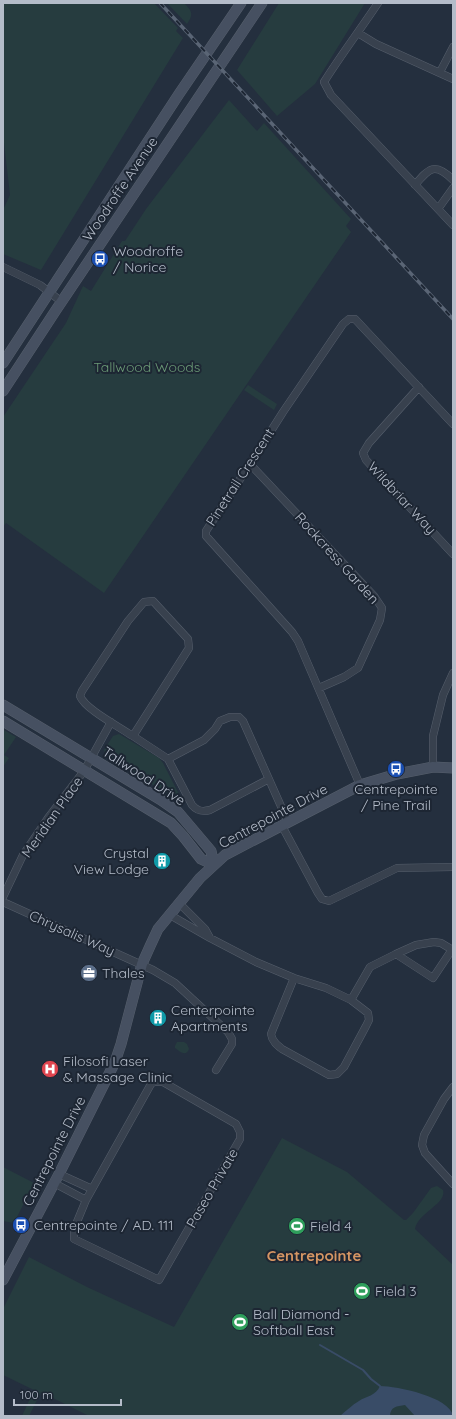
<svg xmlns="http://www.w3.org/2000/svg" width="456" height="1419" font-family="Quicksand,sans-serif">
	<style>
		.green { fill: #263c3f }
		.water { fill: #394c67 }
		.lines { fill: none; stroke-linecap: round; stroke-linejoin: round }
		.stream { stroke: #394c67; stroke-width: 2 }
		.street-casing { stroke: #565f6c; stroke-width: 8 }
		.secondary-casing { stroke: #565f6c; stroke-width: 11 }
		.street { stroke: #38414e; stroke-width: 7 }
		.secondary { stroke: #465061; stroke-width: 10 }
		.rail-casing { stroke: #5a6575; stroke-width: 3.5 }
		.rail { stroke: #1d2633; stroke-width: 2; stroke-dasharray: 6; stroke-linecap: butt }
		.labels { text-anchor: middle; stroke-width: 4; stroke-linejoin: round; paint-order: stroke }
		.street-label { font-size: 14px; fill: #b4bcc9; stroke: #1d2633 }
		.poi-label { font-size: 14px; fill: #b4bcc9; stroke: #1d2633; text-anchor: start }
		.park-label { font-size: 14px; fill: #6b9a76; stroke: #1d2633 }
		.neighbourhood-label { font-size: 15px; font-weight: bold; fill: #d59563; stroke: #1d2633 }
	</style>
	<rect width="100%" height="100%" fill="#242f3e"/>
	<!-- green -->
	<path class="green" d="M3,3H154L178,28L176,31L183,38L41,270L3,254V210L10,195L4,143L3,141Z
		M167,3H184C192,11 194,14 187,24Z
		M279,3H365L315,84L277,116L237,70Z
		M229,100L257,131L264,123L351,219L346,226L351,232L104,593L6,523L3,527V417L66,323L83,286L91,291L122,241H125L146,209Z
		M248,385L277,404L274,410L244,390Z
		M4,730L16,737L4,755L9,758L3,767V731Z
		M119,734L159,758L163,763L184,804L106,756L104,750L113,736Z
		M177,1042H184L187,1044L189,1049C186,1057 180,1052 175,1048V1046Z
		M282,1138L347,1172L404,1220H406L413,1213L431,1188L437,1186L443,1190C447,1204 418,1212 415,1229L453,1265V1416H89L41,1392L29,1416H22L34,1390L3,1375V1309L29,1257L87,1287L174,1327Z
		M3,1167L34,1183L14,1223L3,1221Z"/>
	<!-- water -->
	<path class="water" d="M380,1386C397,1386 450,1397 453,1416H415L405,1405C397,1406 390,1407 390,1416H340C346,1411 352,1405 359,1401C366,1396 376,1396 380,1386Z"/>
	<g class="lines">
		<!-- stream -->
		<path class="stream" d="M320,1345L363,1370L371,1379L380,1386"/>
		<defs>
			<path id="street" d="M378,3C360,30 341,55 324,82L331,95L453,225
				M358,33L376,44L453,79
				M440,72L453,47
				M415,185C429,168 435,162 453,180
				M438,209L453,188
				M3,267L40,285L62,302
				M419,387L369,443L363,453L366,460L453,554
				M250,464L374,596L382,608L380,620L358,668L344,677L319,688
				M133,736L189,648L188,639L153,601L144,602L128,621L82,691L80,696C85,709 118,726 131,735L133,736L168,759L192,805C197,811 202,812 210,810L269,779
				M168,759L204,740L215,729L220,721L230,717H239L243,721L288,822
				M433,767V736L443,695L453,673
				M360,785L298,641L292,632L206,536V531L250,464L283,412L343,324L349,319H355L453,424
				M282,826L318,893L322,899L329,901L397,868L453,867
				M3,897L23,855L48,818L84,771L111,722
				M3,902L153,970L175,983L228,1032L232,1039V1044L216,1070
				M170,915L210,938L205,929L179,903
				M210,938L256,962L294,978L326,988L351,1000L368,1013L369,1020L366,1026L344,1067L337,1074L329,1075L282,1049C277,1045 272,1041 271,1034L294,978
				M351,1000L370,967L396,954L416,945L434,942L441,943L451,949V951L433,978L396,954
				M154,1082H163L236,1124L240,1132V1139L159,1280L74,1239V1229L86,1200L151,1084Z
				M453,1087L444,1099L424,1135L422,1145L425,1153L453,1184
				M59,1174L92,1189
				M54,1183L86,1200"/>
			<path id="secondary" d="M3,363L179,94L241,3
				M3,391L56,310L262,3
				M3,705L161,800L178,812L211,851L214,865
				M3,721L171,823L183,836L201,859L214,865
				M3,1280L59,1174L115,1062L121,1044L142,964L151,944L158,929L200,878L225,855L360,785L397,774L433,767L453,768"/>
		</defs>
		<!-- street casing -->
		<use href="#street" class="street-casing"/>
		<!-- secondary casing -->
		<use href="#secondary" class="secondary-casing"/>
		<!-- street -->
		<use href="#street" class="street"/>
		<!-- secondary -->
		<use href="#secondary" class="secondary"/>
		<defs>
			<path id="rail" d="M160,3L453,319"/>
		</defs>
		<!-- rail casing -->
		<use href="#rail" class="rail-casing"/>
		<!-- rail -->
		<use href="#rail" class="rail"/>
	</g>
	<!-- icons -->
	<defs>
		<symbol id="bus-disc" viewBox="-11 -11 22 22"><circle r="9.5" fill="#1a4fb4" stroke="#1d2633"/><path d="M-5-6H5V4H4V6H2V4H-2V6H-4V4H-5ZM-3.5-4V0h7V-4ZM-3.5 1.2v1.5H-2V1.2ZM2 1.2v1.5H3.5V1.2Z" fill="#fff"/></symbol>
		<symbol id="building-disc" viewBox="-11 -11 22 22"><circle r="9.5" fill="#0f9aa8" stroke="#1d2633"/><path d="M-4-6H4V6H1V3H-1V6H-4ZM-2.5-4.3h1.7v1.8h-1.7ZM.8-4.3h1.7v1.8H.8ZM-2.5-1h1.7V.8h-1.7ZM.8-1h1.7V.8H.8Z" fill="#fff"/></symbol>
		<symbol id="office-disc" viewBox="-11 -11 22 22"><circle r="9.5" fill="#5c6f8a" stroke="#1d2633"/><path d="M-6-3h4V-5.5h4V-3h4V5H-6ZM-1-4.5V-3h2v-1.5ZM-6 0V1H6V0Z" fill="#fff"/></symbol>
		<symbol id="hospital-disc" viewBox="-11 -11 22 22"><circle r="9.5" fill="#e0444e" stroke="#1d2633"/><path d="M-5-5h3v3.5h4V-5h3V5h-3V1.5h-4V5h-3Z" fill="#fff"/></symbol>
		<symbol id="stadium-disc" viewBox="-11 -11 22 22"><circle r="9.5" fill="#2e9e5b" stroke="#1d2633"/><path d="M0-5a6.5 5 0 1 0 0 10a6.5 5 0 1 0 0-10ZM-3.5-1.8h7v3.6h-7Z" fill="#fff"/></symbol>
	</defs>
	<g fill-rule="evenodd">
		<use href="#bus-disc" x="90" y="249" width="20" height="20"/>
		<use href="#bus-disc" x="386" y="759" width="20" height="20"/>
		<use href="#building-disc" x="152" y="851" width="20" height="20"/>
		<use href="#office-disc" x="79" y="963" width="20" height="20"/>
		<use href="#building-disc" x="148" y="1008" width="20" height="20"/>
		<use href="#hospital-disc" x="40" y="1059" width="20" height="20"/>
		<use href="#bus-disc" x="11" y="1215" width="20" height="20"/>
		<use href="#stadium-disc" x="287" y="1216" width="20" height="20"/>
		<use href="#stadium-disc" x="352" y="1281" width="20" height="20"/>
		<use href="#stadium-disc" x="230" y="1312" width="20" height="20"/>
	</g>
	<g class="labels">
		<!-- street labels -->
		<g class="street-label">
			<text transform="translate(120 189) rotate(-56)" y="5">Woodroffe Avenue</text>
			<text transform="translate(240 477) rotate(-57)" y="5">Pinetrail Crescent</text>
			<text transform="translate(402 498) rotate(47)" y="5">Wildbriar Way</text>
			<text transform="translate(337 558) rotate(48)" y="5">Rockcress Garden</text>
			<text transform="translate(144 776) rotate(33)" y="5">Tallwood Drive</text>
			<text transform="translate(273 816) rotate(-28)" y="5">Centrepointe Drive</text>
			<text transform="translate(52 817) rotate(-55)" y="5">Meridian Place</text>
			<text transform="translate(72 933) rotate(24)" y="5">Chrysalis Way</text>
			<text transform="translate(54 1151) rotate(-63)" y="5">Centrepointe Drive</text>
			<text transform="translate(212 1188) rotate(-60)" y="5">Paseo Private</text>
		</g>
		<!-- poi labels -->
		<g class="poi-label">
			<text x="113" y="256">Woodroffe<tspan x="113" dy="16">/ Norice</tspan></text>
			<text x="396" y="794" text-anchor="middle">Centrepointe<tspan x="396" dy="16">/ Pine Trail</tspan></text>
			<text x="149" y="858" text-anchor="end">Crystal<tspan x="149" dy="16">View Lodge</tspan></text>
			<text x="102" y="978">Thales</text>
			<text x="171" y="1015">Centerpointe<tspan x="171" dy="16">Apartments</tspan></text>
			<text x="63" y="1066">Filosofi Laser<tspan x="63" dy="16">&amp; Massage Clinic</tspan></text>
			<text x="34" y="1230">Centrepointe / AD. 111</text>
			<text x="310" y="1231">Field 4</text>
			<text x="375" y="1296">Field 3</text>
			<text x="253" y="1319">Ball Diamond -<tspan x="253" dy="16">Softball East</tspan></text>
		</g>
		<!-- park labels -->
		<g class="park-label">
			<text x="147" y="372">Tallwood Woods</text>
		</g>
		<!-- neighbourhood labels -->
		<g class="neighbourhood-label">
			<text x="314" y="1261">Centrepointe</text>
		</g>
	</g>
	<!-- border -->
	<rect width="456" height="1419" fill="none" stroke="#b4bcc9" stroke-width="8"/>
	<!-- scale -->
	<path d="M14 1399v6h107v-6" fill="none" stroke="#b4bcc9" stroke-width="2"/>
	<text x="20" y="1399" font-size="12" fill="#b4bcc9" stroke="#1d2633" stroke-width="3" paint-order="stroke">100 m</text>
</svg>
